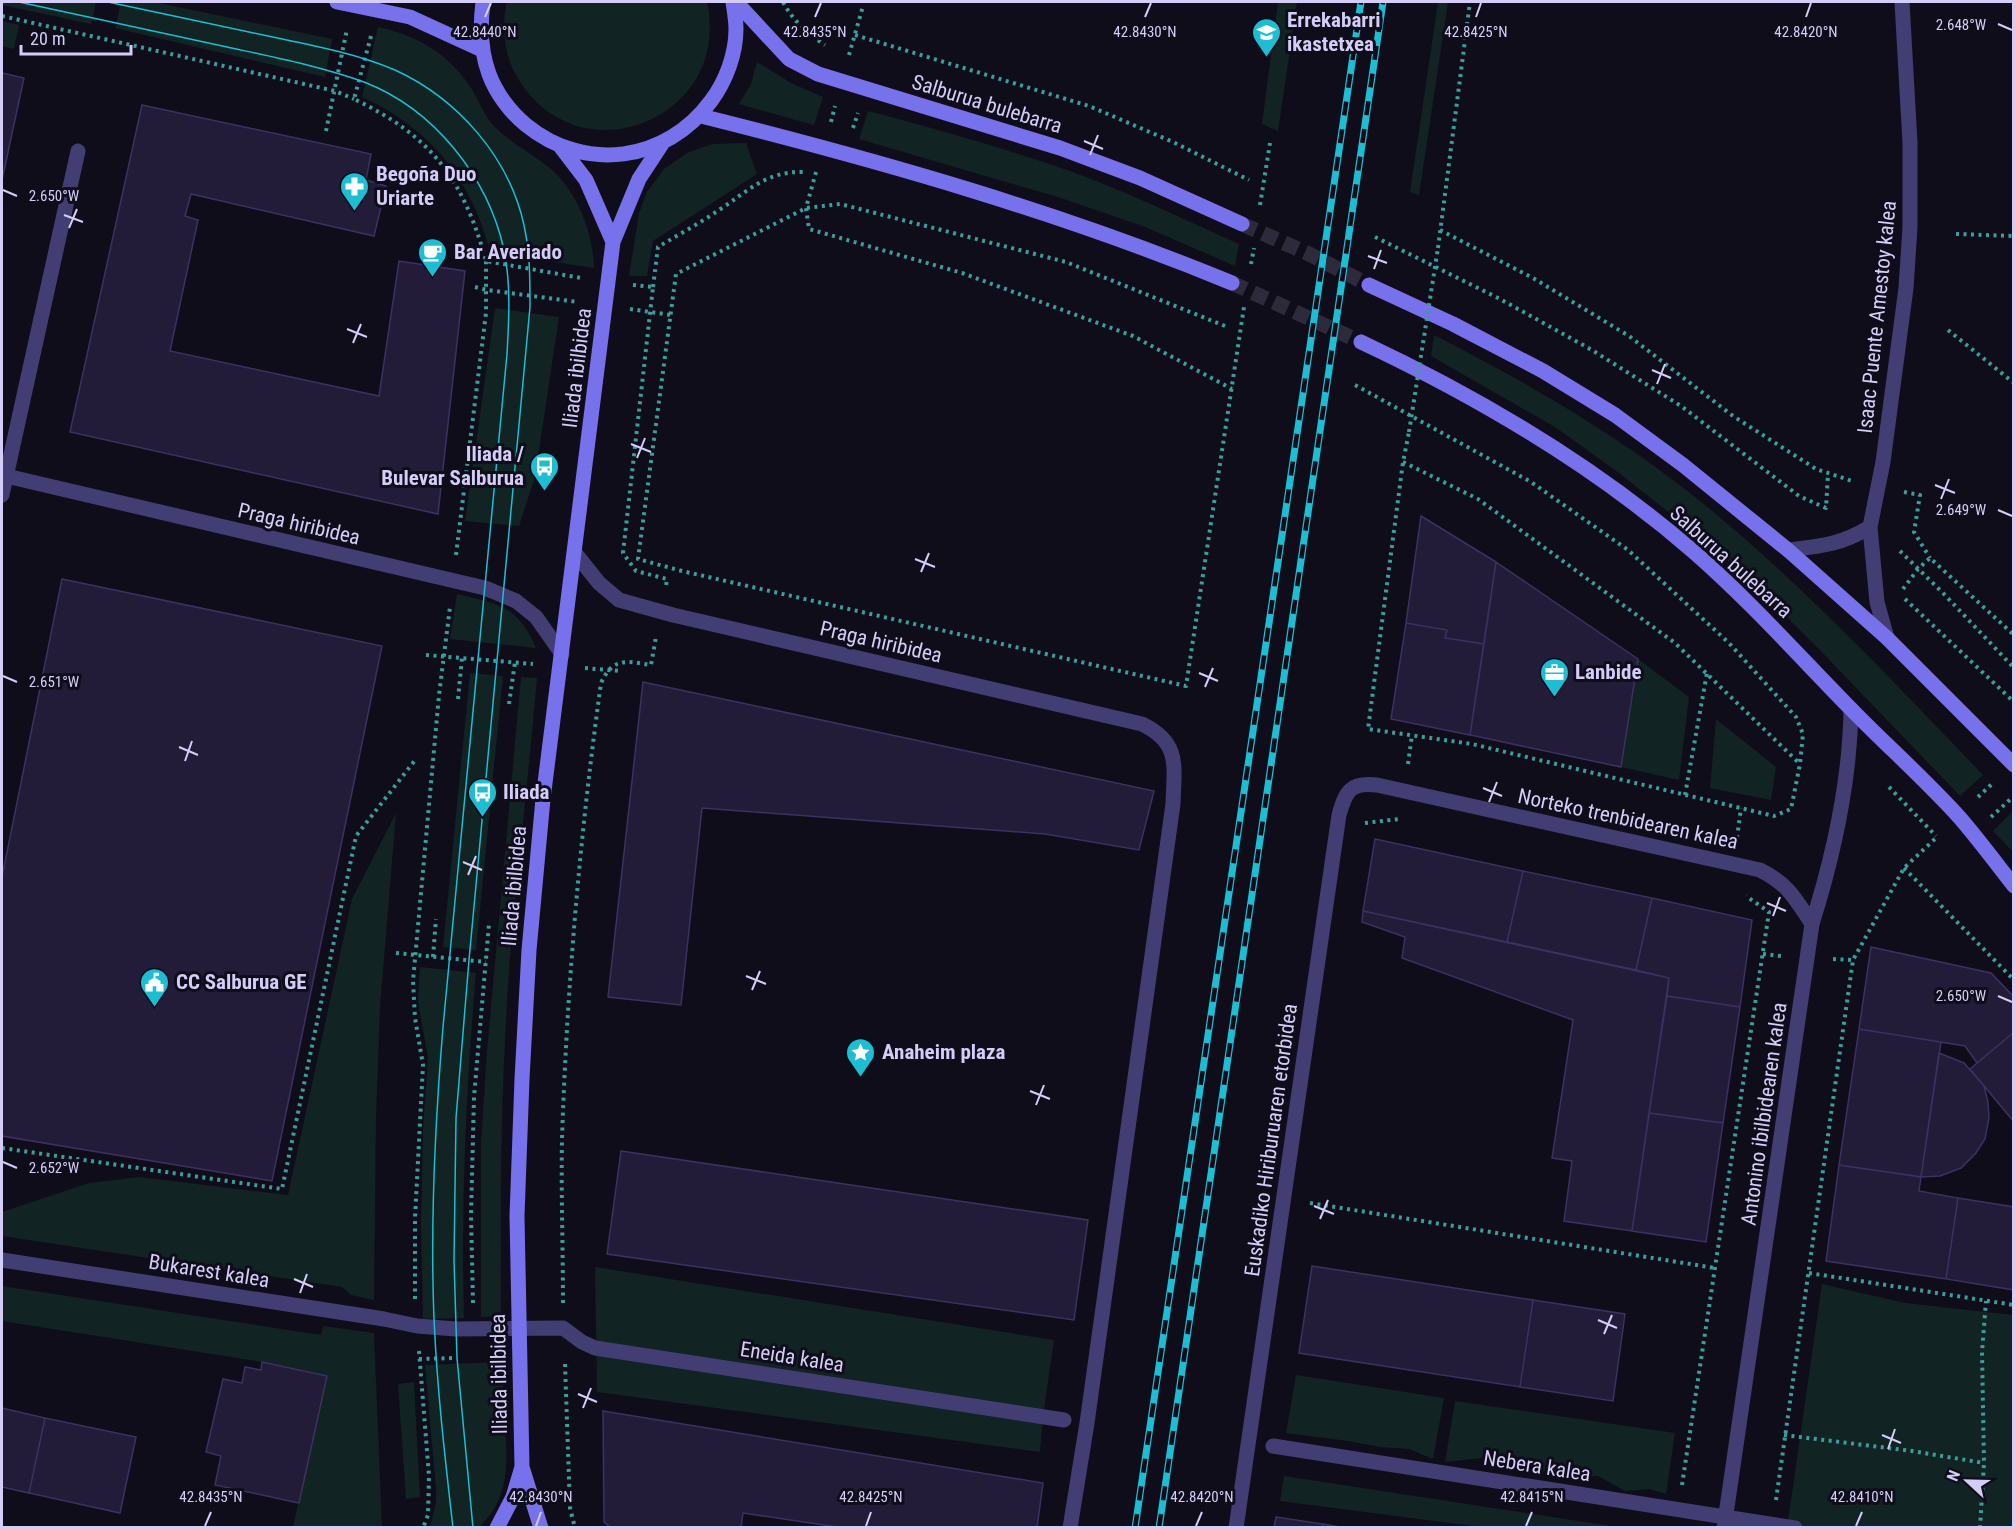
<svg xmlns="http://www.w3.org/2000/svg" width="2015" height="1529" font-family="'Roboto Condensed',sans-serif">
	<style>
		.green { fill: #112323 }
		.building { fill: #221c39; stroke: #3c3161; stroke-width: 1.5 }
		.lines { fill: none; stroke-linecap: round; stroke-linejoin: round }
		.secondary-tunnel { stroke: #2d2a3b; stroke-width: 15; stroke-dasharray: 15 8; stroke-linecap: butt }
		.path { stroke: #3c9d9a; stroke-width: 4; stroke-dasharray: 3 4.5; stroke-linecap: butt }
		.street { stroke: #423e73; stroke-width: 15 }
		.secondary { stroke: #7771eb; stroke-width: 15 }
		.tram { stroke: #1dbed4; stroke-width: 1.5 }
		.rail-casing { stroke: #1dbed4; stroke-width: 7 }
		.rail { stroke: #100d1a; stroke-width: 4.5; stroke-dasharray: 14; stroke-linecap: butt }
		.path-bridge { stroke: #3c9d9a; stroke-width: 4; stroke-dasharray: 3 4.5; stroke-linecap: butt }
		.ticks { fill: none; stroke: #d3cdf8; stroke-width: 2 }
		.labels { text-anchor: middle; stroke-width: 6; stroke-linejoin: round; paint-order: stroke }
		.poi-label { font-size: 21px; font-weight: bold; fill: #d3cdf8; stroke: #100d1a; text-anchor: start }
		.street-label { font-size: 21px; fill: #d3cdf8; stroke: #100d1a }
		.ticks-label { font-size: 15px; text-anchor: middle; fill: #d3cdf8; stroke: #100d1a; stroke-width: 6; stroke-linejoin: round; paint-order: stroke }
	</style>
	<rect width="100%" height="100%" fill="#100d1a"/>
	<!-- green -->
	<path class="green" d="M2,2H96L91,24L2,5Z
		M121,2H154L332,39L325,77L115,28Z
		M507,2H707C733,119 578,181 517,77C504,55 501,26 507,2Z
		M1278,2H1297L1278,131L1262,124Z
		M1438,2H1448L1419,195L1410,192Z
		M2,21L19,25L14,49L2,46Z
		M378,27C415,35 447,52 469,85C478,97 482,112 492,124C509,142 532,153 551,169C578,193 593,233 594,268L490,252C472,180 430,128 362,97Z
		M757,62L791,83L823,97L814,125L739,104L751,84Z
		M868,111C936,129 1004,148 1070,171C1128,192 1183,219 1239,244L1235,266L1145,227L1061,198L859,139Z
		M746,143L757,174L653,241L647,276H629L639,213L647,192L664,169L687,153L712,144Z
		M495,308L559,317L535,477L519,526L465,521Z
		M1434,335C1529,383 1628,441 1710,509C1808,590 1895,683 1983,775L1960,796L1814,644L1749,579L1695,533L1619,473L1555,427L1431,356Z
		M457,594C498,604 518,605 536,648L450,639Z
		M1638,659L1689,697L1679,780L1621,767Z
		M470,673L503,676L476,950L443,947Z
		M521,677L537,678C529,771 518,865 510,958C501,1077 500,1197 501,1316L481,1317V1143L487,1051Z
		M1716,719L1776,767L1771,800L1710,788Z
		M2013,811V852L1993,831Z
		M396,813L380,1007L376,1118L374,1300L351,1295L342,1287L2,1236V1212L89,1183L139,1177L288,1195L352,899Z
		M420,967L476,973C466,1088 461,1202 464,1318L423,1319L421,1224L423,1129L428,1058L418,1002Z
		M595,1267L1054,1340L1043,1416L1040,1452L597,1392Z
		M1822,1284L1905,1303L2013,1315V1527L1787,1528Z
		M2,1286L321,1335L323,1326L374,1333L382,1527H293L327,1376L262,1362L2,1321Z
		M501,1362C503,1383 504,1403 505,1423C507,1462 511,1498 479,1527H430L436,1503V1489L425,1365Z
		M1296,1375L1444,1398L1433,1459L1409,1449L1380,1447L1348,1441L1286,1433Z
		M414,1382L420,1497L406,1499L398,1384Z
		M1455,1401L1675,1433L1666,1494L1649,1489L1625,1491L1598,1476L1570,1477L1556,1471L1535,1472L1506,1469L1482,1458L1445,1462Z
		M1284,1476L1618,1527H1481L1280,1501Z"/>
	<!-- building -->
	<path class="building" d="M2,73L24,78L2,180Z
		M142,105L371,154L366,180L386,186L374,236L191,194L185,216L198,220L170,351L379,396L399,261L465,271L438,514L70,432Z
		M1421,516L1496,562L1484,644L1445,638L1447,630L1406,623Z
		M1496,562L1638,659L1621,767L1470,735Z
		M62,579L382,646L272,1181L2,1136V877Z
		M1406,623L1447,630L1445,638L1484,644L1470,735L1391,719Z
		M643,682L1154,791L1139,850L1045,834L702,808L681,1005L608,997Z
		M1375,839L1523,871L1507,942L1363,911Z
		M1523,871L1652,898L1636,970L1507,942Z
		M1652,898L1752,920L1740,1007L1667,996L1669,978L1636,970Z
		M1363,911L1669,978L1632,1231L1564,1221L1572,1161L1552,1158L1573,1020L1402,958L1405,937L1362,922Z
		M1871,947L1991,973L2014,997V1032L1977,1063L1965,1046L1859,1029Z
		M1667,996L1740,1007L1723,1123L1649,1113Z
		M1859,1029L1941,1042L1921,1177L1839,1165Z
		M2014,1032V1122L1970,1069Z
		M1939,1053L1964,1063L1984,1086L1988,1102L1989,1118L1985,1139L1976,1153L1961,1168L1940,1176L1921,1177Z
		M1649,1113L1723,1123L1706,1242L1632,1231Z
		M621,1151L1088,1220L1074,1320L607,1254Z
		M1839,1165L1921,1177L1919,1191L1958,1198L1946,1279L1826,1261Z
		M1958,1198L2014,1207V1290L1946,1279Z
		M1312,1266L1533,1300L1520,1387L1299,1353Z
		M1533,1300L1625,1314L1613,1401L1520,1387Z
		M262,1362L327,1376L299,1503L215,1485L221,1456L206,1452L223,1379L242,1383L245,1367L261,1370Z
		M2,1408L45,1418L29,1493L2,1487Z
		M603,1411L1043,1483L1037,1528H844L743,1513L741,1528H611L604,1522Z
		M45,1418L136,1437L120,1513L29,1493Z
		M1276,1517L1323,1524L1322,1528H1274Z
		M1323,1524L1345,1528H1322Z"/>
	<g class="lines">
		<!-- secondary-tunnel -->
		<path class="secondary-tunnel" d="M1242,224L1309,254L1369,285
			M1232,283L1361,342"/>
		<!-- path -->
		<path class="path" d="M783,2C794,22 806,32 825,45
			M2,16L335,91L354,99
			M855,35L1089,106L1173,142L1249,180
			M371,36L354,99C431,136 463,178 486,261L581,278
			M849,55L863,6
			M831,122L835,106
			M853,128L858,113
			M326,131L347,29
			M816,172L806,208L809,229L962,273L1133,336L1232,389
			M1260,205L1270,143
			M1440,230L1533,278L1629,336L1733,416L1816,469L1852,481
			M1956,234L2014,236
			M1375,237L1500,299L1592,350L1681,406L1799,496L1826,508L1828,474
			M1438,248L1470,2
			M1251,264L1254,248
			M633,285L653,287L623,553L636,571L667,579L666,586
			M475,287L487,290L578,302
			M653,287L658,247C678,235 700,223 719,210C747,192 766,171 803,172
			M630,309L671,315
			M1225,326L1066,262L840,204L806,208L676,274L638,559L682,571L1186,686L1244,307
			M1948,330L2014,383
			M1355,385L1531,482L1628,550L1729,643L1796,717L1803,734L1800,764L1791,809L1774,816L1472,744L1368,729L1403,462L1409,432
			M1403,462L1478,499L1675,643L1800,764
			M1904,492L1920,495L1914,532L1930,558
			M1900,551L1943,593L2014,668
			M456,555L486,313V261
			M1903,589L1918,569L1930,558L2014,635
			M1905,599L2014,702
			M426,655L533,664
			M585,668L620,671
			M458,699L462,658
			M509,704L515,662
			M1408,764L1412,735
			M1889,787L1936,836
			M1685,795L1707,673
			M1978,797L1994,782
			M1991,817L2014,796
			M1365,823L1399,819
			M1737,838L1741,808
			M1904,868L2014,980
			M396,953L486,962
			M1763,954L1781,956
			M433,957L436,919
			M1833,959L1853,960
			M2,1148L282,1189L356,836L416,759
			M1310,1203L1715,1268
			M1809,1273L2014,1305
			M415,1299V1218L423,1065L415,1018L413,981L439,695L450,607
			M473,1303L471,1215L474,1097L489,924
			M563,1303C563,1248 561,1194 562,1139C567,987 580,834 601,683C613,657 626,661 651,665L656,637
			M419,1351L429,1476L428,1515L423,1528
			M419,1359L456,1358
			M565,1364L570,1508L575,1528
			M1784,1435L1912,1451L1984,1463
			M1682,1485L1769,912L1746,896
			M1776,1500L1853,960L1904,868L1938,836
			M1980,1528L1984,1463L1982,1352L1986,1301"/>
		<!-- street -->
		<path class="street" d="M2,475L485,588L516,601L536,617L562,654
			M2,495L78,151
			M1788,550C1822,546 1840,545 1870,527
			M575,553L599,583L619,600L673,615L1142,724C1181,743 1174,766 1173,804L1087,1423L1070,1528
			M1887,638L1877,602L1870,527L1883,462L1906,288L1910,227V143L1902,2
			M2,1260L384,1319L417,1326L456,1329L563,1328L582,1342L595,1348L1064,1420
			M1273,1446L1795,1528
			M1236,1528L1339,815C1346,791 1350,782 1377,785L1760,870C1788,884 1795,898 1812,924
			M1724,1528L1812,924C1834,854 1850,782 1851,709"/>
		<!-- secondary -->
		<path class="secondary" d="M337,2L410,17L482,50
			M483,2C480,26 480,50 489,74C496,93 510,112 526,125C585,173 666,162 711,101C726,81 736,54 736,29C736,20 734,10 733,2
			M736,2L789,59L818,74L1060,148L1140,178L1242,224
			M701,116C881,161 1060,212 1232,283
			M560,146L586,180L613,242
			M1369,285L1453,324L1543,371L1615,415L1683,465L1788,550L1887,638L2014,765
			M1361,342C1480,398 1595,466 1694,552C1750,601 1799,656 1851,709C1887,746 1926,780 1960,818C1979,840 1996,863 2014,886
			M497,1528L513,1497L522,1467
			M541,1528L522,1467L517,1216L522,1079L529,950L543,799L613,242L639,179L662,144"/>
		<!-- tram -->
		<path class="tram" d="M19,2C88,17 158,32 227,47C273,57 319,66 364,82C434,109 488,177 504,250C511,284 509,319 507,354L443,1027C435,1124 430,1221 434,1319C437,1388 445,1458 453,1528
			M108,2C161,13 215,25 268,36C311,45 355,53 395,70C458,99 509,157 524,225C530,252 530,279 530,307L469,960L456,1118L454,1260L457,1358L473,1528"/>
		<defs>
			<path id="rail" d="M1135,1528L1361,2
				M1159,1528L1383,2"/>
		</defs>
		<!-- rail casing -->
		<use href="#rail" class="rail-casing"/>
		<!-- rail -->
		<use href="#rail" class="rail"/>
		<!-- path-bridge -->
		<path class="path-bridge" d="M1409,432L1438,248"/>
	</g>
	<!-- ticks -->
	<path class="ticks" d="M485,17L491,3M815,17L821,3M1145,17L1151,3M1476,17L1481,3M1806,17L1811,3M1998,24L2012,30M1084,141L1103,149M1090,155L1098,135M3,190L17,196M64,215L83,222M69,228L77,209M1368,256L1387,263M1374,269L1381,250M347,329L367,337M353,343L361,324M1652,370L1671,378M1657,384L1665,364M631,444L651,452M637,458L645,438M1935,485L1955,493M1941,499L1949,479M1998,510L2012,516M915,559L935,567M921,572L929,553M1199,673L1218,681M3,676L17,682M1205,687L1213,668M179,747L198,755M185,761L192,741M1483,788L1502,796M1489,802L1497,782M463,862L482,870M468,875L476,856M1767,903L1786,911M1773,916L1780,897M746,976L766,984M752,990L760,971M1998,996L2012,1002M1030,1091L1050,1099M1036,1105L1044,1085M3,1162L17,1168M1314,1206L1334,1214M1320,1219L1328,1200M294,1279L313,1287M300,1293L307,1274M1598,1320L1617,1328M1604,1334L1612,1315M578,1394L597,1402M583,1408L591,1388M1882,1435L1901,1443M1888,1449L1895,1429M205,1526L211,1512M536,1526L541,1512M866,1526L871,1512M1196,1526L1202,1512M1526,1526L1532,1512M1856,1526L1862,1512"/>
	<!-- icons -->
	<defs>
		<symbol id="school-pin" viewBox="-11 -11 22 30"><path d="M0 17L-7.5 6A9.5 9.5 0 1 1 7.5 6Z" fill="#1dbed4" stroke="#100d1a"/><path d="M0-5L7-2L0 1L-7-2ZM-4 1L0 2.5L4 1V4Q0 6-4 4Z" fill="#fff"/></symbol>
		<symbol id="pharmacy-pin" viewBox="-11 -11 22 30"><path d="M0 17L-7.5 6A9.5 9.5 0 1 1 7.5 6Z" fill="#1dbed4" stroke="#100d1a"/><path d="M-2-6h4v4h4v4h-4v4h-4v-4h-4v-4h4Z" fill="#fff"/></symbol>
		<symbol id="cafe-pin" viewBox="-11 -11 22 30"><path d="M0 17L-7.5 6A9.5 9.5 0 1 1 7.5 6Z" fill="#1dbed4" stroke="#100d1a"/><path d="M-5.5-4.5H6V0H3Q3 3.5 0 3.5H-2.5Q-5.5 3.5-5.5 0ZM3-3.2v2h1.7v-2ZM-6 4.5H4V6H-6Z" fill="#fff"/></symbol>
		<symbol id="bus-pin" viewBox="-11 -11 22 30"><path d="M0 17L-7.5 6A9.5 9.5 0 1 1 7.5 6Z" fill="#1dbed4" stroke="#100d1a"/><path d="M-5-6H5V4H4V6H2V4H-2V6H-4V4H-5ZM-3.5-4V0h7V-4ZM-3.5 1.2v1.5H-2V1.2ZM2 1.2v1.5H3.5V1.2Z" fill="#fff"/></symbol>
		<symbol id="office-pin" viewBox="-11 -11 22 30"><path d="M0 17L-7.5 6A9.5 9.5 0 1 1 7.5 6Z" fill="#1dbed4" stroke="#100d1a"/><path d="M-6-3h4V-5.5h4V-3h4V5H-6ZM-1-4.5V-3h2v-1.5ZM-6 0V1H6V0Z" fill="#fff"/></symbol>
		<symbol id="civic-pin" viewBox="-11 -11 22 30"><path d="M0 17L-7.5 6A9.5 9.5 0 1 1 7.5 6Z" fill="#1dbed4" stroke="#100d1a"/><path d="M-.6-6.5H3V-4.5H.6V-3L4-1V1h2V6H-6V1h2V-1L-.6-3ZM-1.2 2.5V6h2.4V2.5Z" fill="#fff"/></symbol>
		<symbol id="sight-pin" viewBox="-11 -11 22 30"><path d="M0 17L-7.5 6A9.5 9.5 0 1 1 7.5 6Z" fill="#1dbed4" stroke="#100d1a"/><path d="M0-6L1.8-2.2L6-1.7L2.9 1.2L3.7 5.4L0 3.3L-3.7 5.4L-2.9 1.2L-6-1.7L-1.8-2.2Z" fill="#fff"/></symbol>
	</defs>
	<g fill-rule="evenodd">
		<use href="#school-pin" x="1250" y="16" width="33" height="45"/>
		<use href="#pharmacy-pin" x="338" y="170" width="33" height="45"/>
		<use href="#cafe-pin" x="416" y="236" width="33" height="45"/>
		<use href="#bus-pin" x="528" y="450" width="33" height="45"/>
		<use href="#office-pin" x="1538" y="656" width="33" height="45"/>
		<use href="#bus-pin" x="466" y="776" width="33" height="45"/>
		<use href="#civic-pin" x="138" y="966" width="33" height="45"/>
		<use href="#sight-pin" x="844" y="1036" width="33" height="45"/>
	</g>
	<g class="labels">
		<!-- poi labels -->
		<g class="poi-label">
			<text x="1287" y="27">Errekabarri<tspan x="1287" dy="24">ikastetxea</tspan></text>
			<text x="376" y="181">Begoña Duo<tspan x="376" dy="24">Uriarte</tspan></text>
			<text x="454" y="259">Bar Averiado</text>
			<text x="524" y="461" text-anchor="end">Iliada /<tspan x="524" dy="24">Bulevar Salburua</tspan></text>
			<text x="1575" y="679">Lanbide</text>
			<text x="503" y="799">Iliada</text>
			<text x="176" y="989">CC Salburua GE</text>
			<text x="882" y="1059">Anaheim plaza</text>
		</g>
		<!-- street labels -->
		<g class="street-label">
			<text transform="translate(987 104) rotate(17)" y="7">Salburua bulebarra</text>
			<text transform="translate(1877 317) rotate(-84)" y="7">Isaac Puente Amestoy kalea</text>
			<text transform="translate(577 368) rotate(-83)" y="7">Iliada ibilbidea</text>
			<text transform="translate(299 524) rotate(13)" y="7">Praga hiribidea</text>
			<text transform="translate(1731 562) rotate(42)" y="7">Salburua bulebarra</text>
			<text transform="translate(881 642) rotate(13)" y="7">Praga hiribidea</text>
			<text transform="translate(1628 819) rotate(12)" y="7">Norteko trenbidearen kalea</text>
			<text transform="translate(514 886) rotate(-85)" y="7">Iliada ibilbidea</text>
			<text transform="translate(1764 1114) rotate(-82)" y="7">Antonino ibilbidearen kalea</text>
			<text transform="translate(1271 1140) rotate(-82)" y="7">Euskadiko Hiriburuaren etorbidea</text>
			<text transform="translate(209 1271) rotate(9)" y="7">Bukarest kalea</text>
			<text transform="translate(792 1357) rotate(9)" y="7">Eneida kalea</text>
			<text transform="translate(499 1374) rotate(-91)" y="7">Iliada ibilbidea</text>
			<text transform="translate(1537 1466) rotate(9)" y="7">Nebera kalea</text>
		</g>
	</g>
	<g class="ticks-label">
		<text x="1961" y="30">2.648°W</text>
		<text x="485" y="37">42.8440°N</text>
		<text x="815" y="37">42.8435°N</text>
		<text x="1145" y="37">42.8430°N</text>
		<text x="1476" y="37">42.8425°N</text>
		<text x="1806" y="37">42.8420°N</text>
		<text x="54" y="201">2.650°W</text>
		<text x="1961" y="515">2.649°W</text>
		<text x="54" y="687">2.651°W</text>
		<text x="1961" y="1001">2.650°W</text>
		<text x="54" y="1173">2.652°W</text>
		<text x="211" y="1502">42.8435°N</text>
		<text x="541" y="1502">42.8430°N</text>
		<text x="871" y="1502">42.8425°N</text>
		<text x="1202" y="1502">42.8420°N</text>
		<text x="1532" y="1502">42.8415°N</text>
		<text x="1862" y="1502">42.8410°N</text>
	</g>
	<!-- border -->
	<rect width="2015" height="1529" fill="none" stroke="#d3cdf8" stroke-width="6"/>
	<!-- north arrow -->
	<g transform="translate(1967 1481) rotate(292)" stroke="#100d1a" stroke-width="4.5" paint-order="stroke">
	<path d="M0-4.5L10 22L0 15L-10 22Z" fill="#d3cdf8"/>
	<text y="-9" font-size="16" font-weight="bold" text-anchor="middle" fill="#d3cdf8">N</text>
	</g>
	<!-- scale -->
	<path d="M21 45v9h110v-9" fill="none" stroke="#d3cdf8" stroke-width="3"/>
	<text x="30" y="45" font-size="18" fill="#d3cdf8" stroke="#100d1a" stroke-width="4.5" paint-order="stroke">20 m</text>
</svg>
